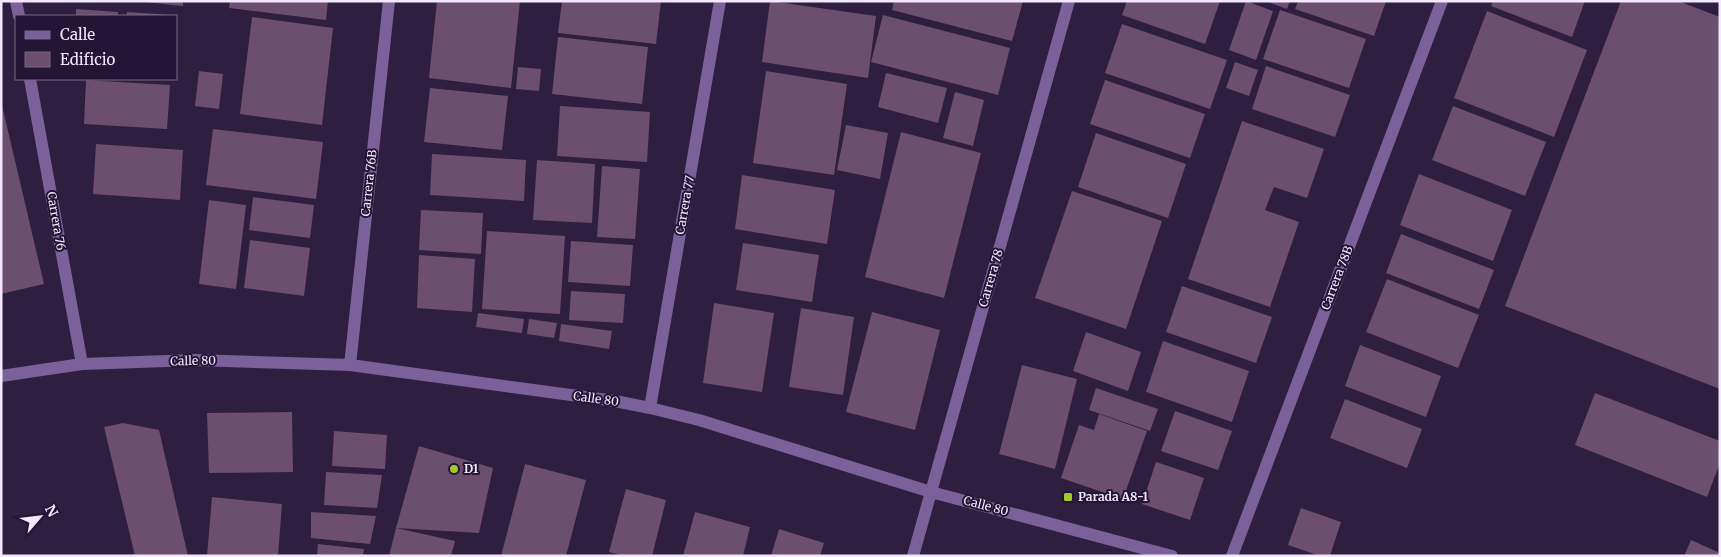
<svg xmlns="http://www.w3.org/2000/svg" width="1721" height="557" font-family="Merriweather,serif">
	<style>
		.building { fill: #6c4e6e }
		.lines { fill: none; stroke-linecap: round; stroke-linejoin: round }
		.minor { stroke: #7b619a; stroke-width: 12 }
		.poi-dot { fill: #9eca2f; stroke: #241435; stroke-width: 2 }
		.labels { text-anchor: middle; stroke-width: 4; stroke-linejoin: round; paint-order: stroke }
		.street-label { font-size: 12px; fill: #f1e8fe; stroke: #241435 }
		.poi-label { font-size: 12px; font-weight: bold; fill: #f1e8fe; stroke: #241435; text-anchor: start }
	</style>
	<rect width="100%" height="100%" fill="#2e1e40"/>
	<!-- building -->
	<path class="building" d="M135,1H183V6Z
		M230,1H328L326,20L229,8Z
		M437,1H520L511,88L429,78Z
		M562,1H661L656,44L558,33Z
		M770,1L876,16L868,78L762,62Z
		M894,1H1023L1012,41L892,10Z
		M1127,1H1220L1205,44L1122,15Z
		M1246,1L1273,11L1256,60L1229,50Z
		M1265,1H1290L1287,9Z
		M1298,1H1386L1374,36L1295,9Z
		M1493,1H1585L1572,37L1491,6Z
		M1621,1H1678L1720,17V389L1505,306Z
		M76,9L118,12V16H76Z
		M1280,10L1366,39L1349,88L1263,59Z
		M1487,11L1587,50L1554,137L1454,98Z
		M127,12L172,15L171,16H127Z
		M883,15L1010,48L998,95L871,62Z
		M252,17L333,28L322,125L240,114Z
		M1122,24L1227,60L1210,109L1105,73Z
		M558,37L648,47L642,104L552,94Z
		M1235,62L1258,70L1249,96L1226,88Z
		M1266,66L1350,95L1335,137L1252,109Z
		M518,67L541,69L539,91L516,89Z
		M199,71L223,74L219,109L195,106Z
		M766,71L847,84L834,175L753,163Z
		M886,73L947,88L938,123L878,107Z
		M86,80L170,85L167,129L84,124Z
		M1105,80L1205,114L1190,158L1090,124Z
		M430,88L508,96L502,150L424,142Z
		M955,92L984,100L973,146L943,138Z
		M1,101L44,284L1,294Z
		M560,106L650,112L647,162L557,156Z
		M1453,106L1546,142L1525,196L1432,160Z
		M1242,121L1324,149L1307,198L1274,187L1265,210L1299,222L1270,307L1188,279Z
		M846,125L888,133L880,179L837,170Z
		M213,129L323,142L316,199L206,185Z
		M901,132L981,153L944,298L865,277Z
		M1096,133L1186,164L1168,218L1078,187Z
		M96,144L183,150L180,200L93,194Z
		M432,154L526,160L524,201L430,195Z
		M537,160L595,164L592,223L533,220Z
		M602,166L640,169L635,239L597,237Z
		M1419,174L1512,210L1493,261L1400,225Z
		M742,175L835,190L827,244L735,229Z
		M1072,191L1162,221L1126,329L1035,298Z
		M253,197L314,205L310,238L249,230Z
		M209,200L246,205L236,289L199,284Z
		M421,210L483,213L481,254L419,250Z
		M487,231L565,236L560,314L482,309Z
		M1401,234L1494,270L1479,309L1386,273Z
		M250,240L310,248L304,296L244,288Z
		M571,241L633,245L630,286L568,282Z
		M743,243L819,255L812,302L736,290Z
		M419,255L475,259L472,312L417,308Z
		M1387,279L1479,315L1458,368L1366,332Z
		M1182,286L1272,317L1256,363L1166,332Z
		M571,291L625,294L623,323L569,320Z
		M714,303L774,313L762,392L703,383Z
		M801,308L854,317L843,395L789,387Z
		M872,312L940,330L915,430L846,412Z
		M478,313L524,319L522,333L476,327Z
		M529,319L557,323L554,338L527,334Z
		M561,324L612,331L609,349L559,341Z
		M1086,332L1141,352L1128,391L1073,371Z
		M1163,341L1249,371L1232,422L1146,392Z
		M1360,345L1441,376L1426,417L1345,386Z
		M1022,365L1077,379L1055,469L999,454Z
		M1096,388L1158,409L1150,431L1089,410Z
		M1595,393L1720,441V463L1707,497L1575,445Z
		M1345,399L1422,429L1407,468L1330,438Z
		M1175,411L1232,431L1218,470L1161,451Z
		M292,412L293,472L209,473L207,413Z
		M1099,414L1147,431L1123,499L1061,478L1079,425L1094,430Z
		M123,423L159,430L188,556H135L104,427Z
		M334,431L387,435L385,469L332,466Z
		M419,446L493,468L479,533L396,528Z
		M1156,462L1204,478L1190,520L1142,504Z
		M525,464L586,480L566,556H501Z
		M326,472L382,475L377,508L324,505Z
		M626,489L666,500L652,556H624L609,552Z
		M212,497L282,504L278,556H207Z
		M1301,508L1341,522L1330,556H1320L1288,545Z
		M311,512L376,516L370,544L311,538Z
		M695,512L750,527L743,556H683Z
		M396,528L455,541L451,556H389Z
		M779,529L824,543L820,556H771Z
		M1691,540L1720,553V556H1684Z
		M318,544L364,549L363,556H317Z"/>
	<g class="lines">
		<!-- minor -->
		<path class="minor" d="M16,1L19,16
			M30,79L82,364
			M350,365L389,1
			M1,376L82,364L195,360L350,365L615,401L650,408L699,420L931,492L1172,556
			M650,408L720,1
			M913,556L1069,1
			M1232,556L1442,1"/>
	</g>
	<!-- markers -->
	<g class="poi-dot">
		<circle cx="454" cy="469" r="5"/>
		<rect x="1063" y="492" width="10" height="10" rx="2.5"/>
	</g>
	<g class="labels">
		<!-- street labels -->
		<g class="street-label">
			<text transform="translate(369 183) rotate(-84)" y="4">Carrera 76B</text>
			<text transform="translate(685 205) rotate(-80)" y="4">Carrera 77</text>
			<text transform="translate(56 221) rotate(80)" y="4">Carrera 76</text>
			<text transform="translate(991 278) rotate(-74)" y="4">Carrera 78</text>
			<text transform="translate(1337 278) rotate(-69)" y="4">Carrera 78B</text>
			<text transform="translate(193 361) rotate(-1)" y="4">Calle 80</text>
			<text transform="translate(596 399) rotate(8)" y="4">Calle 80</text>
			<text transform="translate(986 506) rotate(15)" y="4">Calle 80</text>
		</g>
		<!-- poi labels -->
		<g class="poi-label">
			<text x="464" y="473">D1</text>
			<text x="1078" y="501">Parada A8-1</text>
		</g>
	</g>
	<!-- border -->
	<rect width="1721" height="557" fill="none" stroke="#f1e8fe" stroke-width="5"/>
	<!-- legend -->
	<rect x="15" y="15" width="162" height="65" fill="#241435" stroke="#766985"/>
	<rect x="25" y="31" width="25" height="8" fill="#7b619a" stroke="#766985"/>
	<text x="60" y="40" font-size="15" fill="#f1e8fe">Calle</text>
	<rect x="25" y="52" width="25" height="15" fill="#6c4e6e" stroke="#766985"/>
	<text x="60" y="65" font-size="15" fill="#f1e8fe">Edificio</text>
	<!-- north arrow -->
	<g transform="translate(40 517) rotate(62)" stroke="#241435" stroke-width="4" paint-order="stroke">
	<path d="M0-4L9 19L0 12L-9 19Z" fill="#f1e8fe"/>
	<text y="-8" font-size="14" font-weight="bold" text-anchor="middle" fill="#f1e8fe">N</text>
	</g>
</svg>
